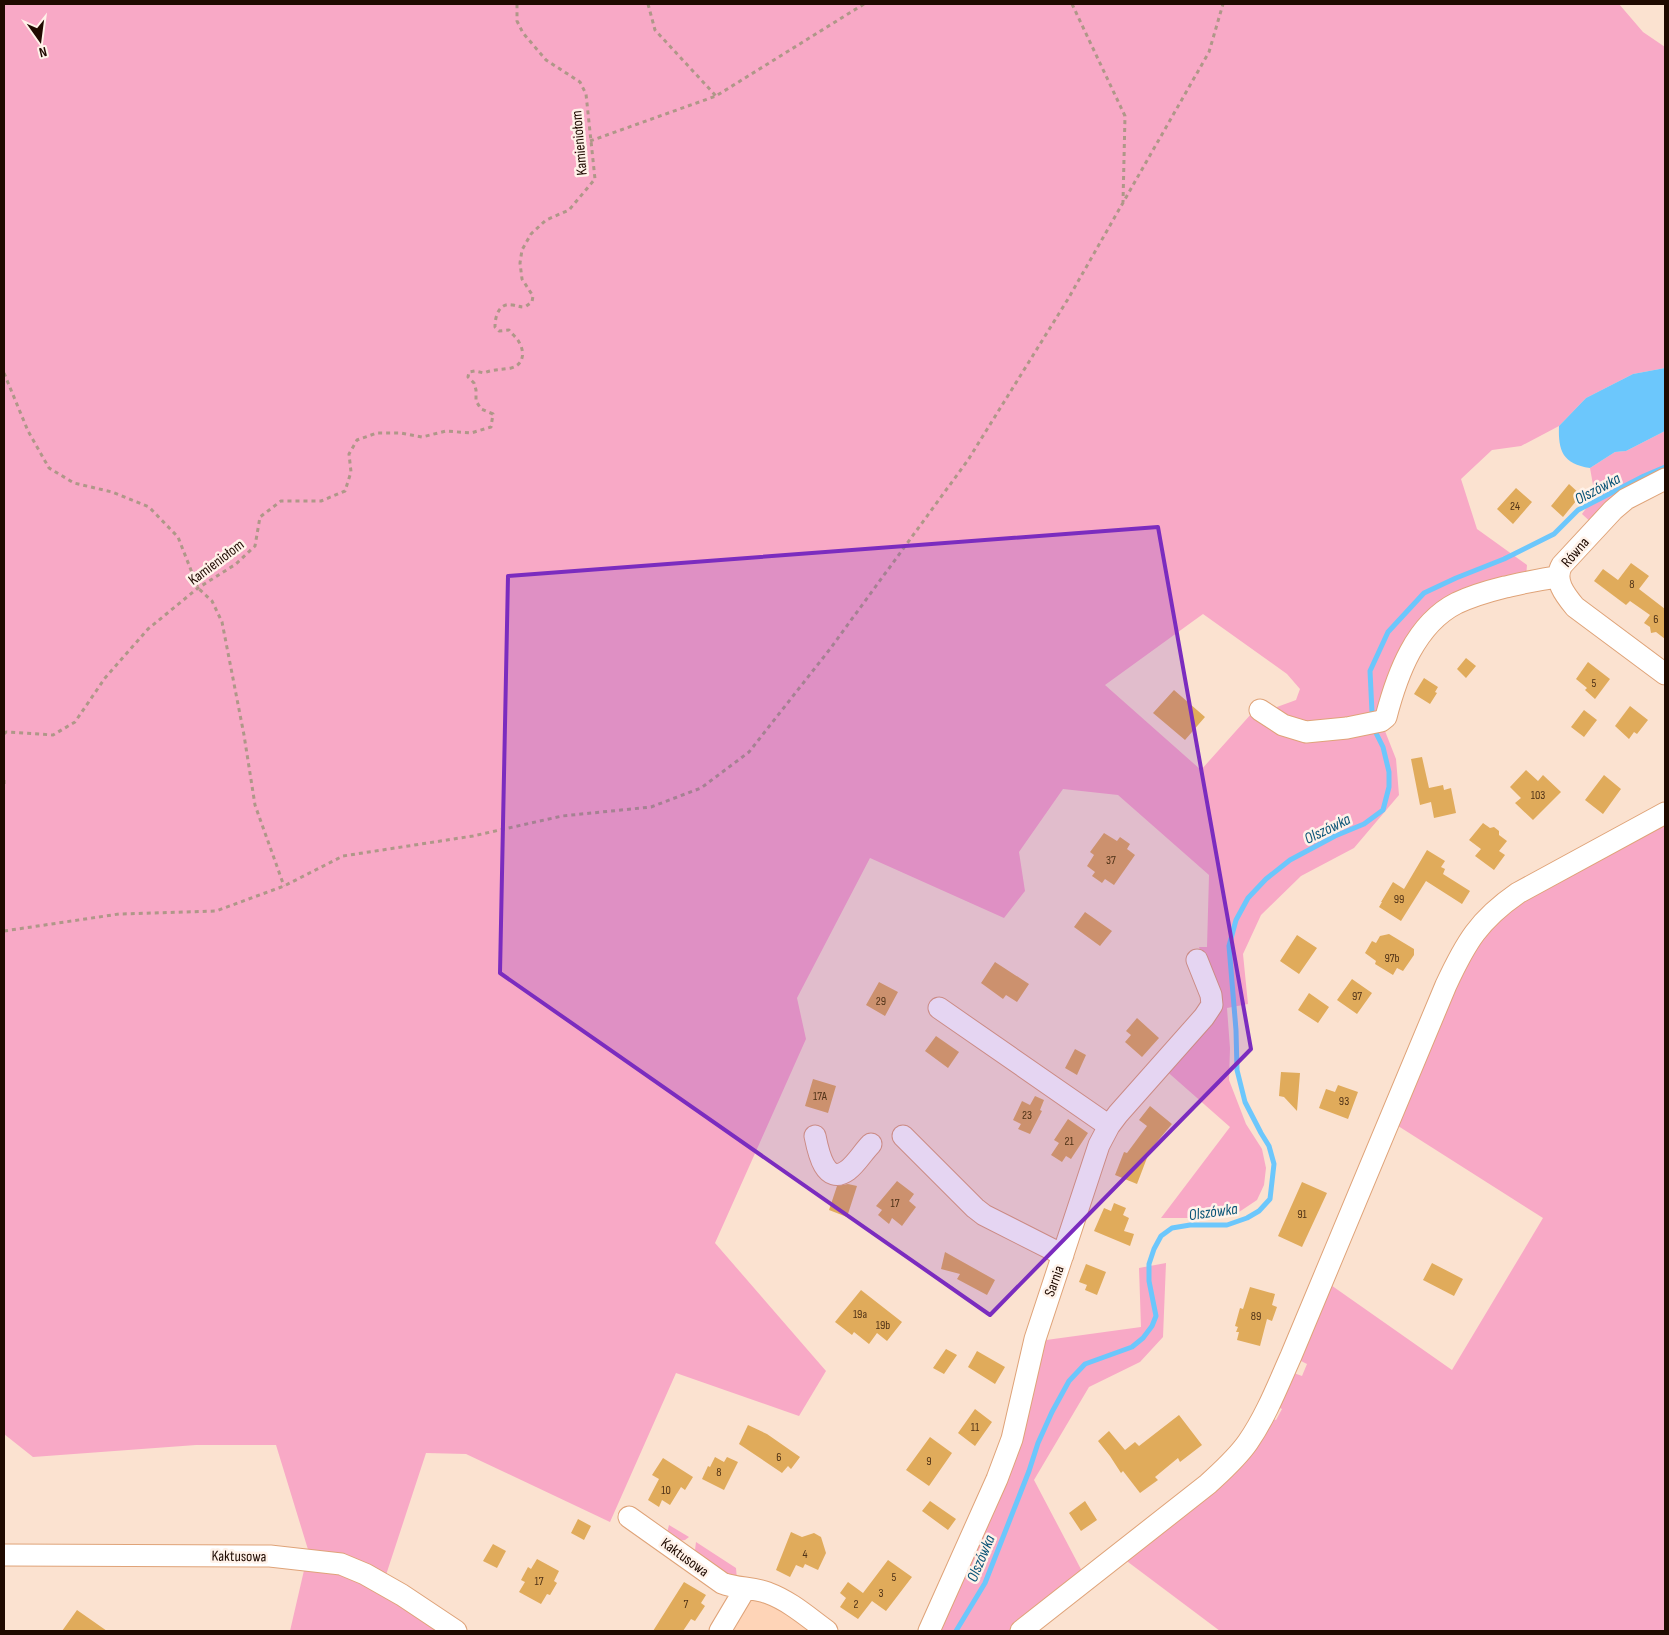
<svg xmlns="http://www.w3.org/2000/svg" width="1669" height="1635" font-family="'Sofia Sans Condensed',sans-serif">
	<style>
		.built { fill: #fed4b7 }
		.green { fill: #f8a9c6 }
		.water { fill: #6cc7fc }
		.lines { fill: none; stroke-linecap: round; stroke-linejoin: round }
		.stream { stroke: #6cc7fc; stroke-width: 5 }
		.building { fill: #e0ab5b }
		.minor-casing { stroke: #dfa378; stroke-width: 23 }
		.path { stroke: #af9788; stroke-width: 3; stroke-dasharray: 4 4; stroke-linecap: butt }
		.minor { stroke: #fff; stroke-width: 21 }
		.marked { fill: #7b2cbf; fill-opacity: 0.2; stroke: #7b2cbf; stroke-width: 4; stroke-linejoin: round }
		.labels { text-anchor: middle; stroke-width: 5; stroke-linejoin: round; paint-order: stroke }
		.number-label { font-size: 12px; fill: #4f3217 }
		.street-label { font-size: 15px; fill: #1f0a00; stroke: #fff2e9 }
		.water-label { font-size: 16px; font-style: italic; fill: #0a5477; stroke: #fff2e9 }
	</style>
	<rect width="100%" height="100%" fill="#fbe2d0"/>
	<!-- built -->
	<path class="built" d="M761,1598L816,1631H726L748,1601Z"/>
	<!-- green -->
	<path class="green" d="M4,4H1619L1643,32L1665,47V368L1633,374L1586,398L1559,426L1521,446L1492,450L1461,479L1477,529L1527,565L1526,577L1454,599L1384,711L1308,728L1276,715L1277,707L1296,700L1300,689L1287,674L1203,614L1105,685L1201,770L1252,713L1281,729L1383,726L1396,759L1399,795L1354,848L1301,876L1261,915L1243,954L1248,1004L1227,1008L1230,1048L1229,1080L1246,1124L1262,1149L1266,1168L1264,1185L1257,1200L1236,1214L1199,1218H1161L1230,1127L1163,1068L1216,999L1199,947H1207L1209,875L1118,795L1063,789L1019,852L1025,891L1004,918L870,858L797,998L806,1039L715,1243L826,1371L799,1416L676,1373L610,1522L466,1454L426,1453L385,1578L310,1556L276,1445H196L33,1457L4,1434Z
		M1665,431V475L1594,525L1582,514L1595,496L1590,468L1615,452L1626,451Z
		M1665,819V1631H1220L1124,1559L1270,1418L1276,1420L1282,1409L1276,1406L1291,1372L1302,1376L1307,1364L1297,1359L1328,1283L1452,1370L1543,1218L1395,1124L1457,975L1491,920Z
		M1166,1263L1163,1337L1140,1362L1089,1387L1034,1480L1084,1575L1013,1631H935L1039,1341L1141,1327L1139,1268Z
		M669,1525L689,1537L685,1540L679,1541L667,1533Z
		M696,1542L736,1568L737,1580L696,1555L695,1550Z
		M305,1566L341,1568L448,1631H290Z"/>
	<!-- water -->
	<path class="water" d="M1665,368V431L1626,451L1615,452L1590,468C1563,464 1558,451 1559,426L1586,398L1633,374Z"/>
	<g class="lines">
		<!-- stream -->
		<path class="stream" d="M1372,712L1370,671L1388,632L1424,593L1456,578L1504,559L1554,534L1578,510L1644,476L1665,467
			M956,1631L985,1583L1029,1471L1038,1443L1052,1412L1069,1381L1085,1364L1132,1347L1143,1338L1152,1326L1156,1316L1149,1281V1264L1154,1249L1161,1236L1172,1228L1190,1225H1227L1247,1218L1259,1211L1270,1199L1274,1164L1269,1146L1261,1133L1245,1102L1237,1070L1236,1030L1229,946L1236,920L1248,898L1266,879L1290,860L1335,836L1364,824L1383,810L1389,787V772L1383,747L1376,733"/>
	</g>
	<!-- building -->
	<path class="building" d="M1569,484L1581,495L1563,517L1551,506Z
		M1516,488L1532,502L1513,524L1497,509Z
		M1631,563L1649,576L1639,589L1665,609V639L1656,632L1651,633L1650,627L1644,623L1650,615L1630,601L1626,605L1594,581L1603,569L1618,580Z
		M1466,658L1476,666L1466,678L1457,669Z
		M1588,662L1610,679L1595,699L1585,690L1587,688L1576,679Z
		M1424,678L1438,687L1435,692L1437,693L1430,704L1414,694Z
		M1174,690L1205,717L1185,740L1153,713Z
		M1630,706L1648,720L1637,734L1634,732L1629,739L1615,726Z
		M1584,710L1597,720L1584,737L1571,727Z
		M1422,757L1429,788L1443,785L1444,790L1451,788L1456,813L1434,818L1431,802L1420,805L1411,759Z
		M1526,770L1538,781L1543,775L1561,792L1533,820L1515,803L1521,798L1510,787Z
		M1604,775L1621,789L1603,814L1585,800Z
		M1483,823L1490,828L1494,827L1499,831V835L1507,841L1499,851L1505,855L1494,870L1475,856L1481,849L1469,840Z
		M1104,833L1117,841L1120,837L1130,844L1127,849L1135,855L1114,885L1105,879L1102,883L1092,876L1095,872L1087,866L1094,855L1090,852Z
		M1427,850L1445,861L1441,867L1445,869L1443,874L1470,891L1462,904L1426,881L1401,921L1379,907L1382,902H1381L1393,882L1404,889Z
		M1085,912L1112,931L1100,946L1074,927Z
		M1389,934L1414,949V955L1403,971L1397,968L1393,975L1375,964L1376,961L1365,953L1372,941L1376,943L1380,936Z
		M1297,935L1317,948L1299,974L1280,961Z
		M995,962L1029,984L1017,1002L1006,995L1003,999L981,983Z
		M1352,979L1372,993L1357,1014L1337,1000Z
		M879,982L898,992L885,1016L866,1005Z
		M1309,993L1329,1007L1318,1023L1298,1010Z
		M1137,1018L1159,1038L1142,1057L1125,1042L1131,1035L1126,1031Z
		M936,1036L959,1052L948,1068L925,1051Z
		M1075,1049L1086,1055L1077,1075L1065,1068Z
		M1281,1072L1300,1073L1297,1111L1284,1097L1279,1096Z
		M813,1079L836,1086L828,1113L805,1106Z
		M1338,1085L1358,1092L1348,1119L1319,1108L1326,1089L1335,1092Z
		M1035,1096L1044,1100L1040,1110L1042,1111L1030,1134L1018,1129L1021,1124L1013,1120L1022,1101L1030,1105Z
		M1150,1106L1172,1124L1150,1150L1137,1184L1115,1175L1124,1152L1127,1153L1147,1126L1139,1120Z
		M1068,1119L1088,1133L1071,1159L1066,1156L1062,1162L1051,1155L1059,1143L1054,1140Z
		M897,1181L914,1194L909,1201L916,1207L902,1226L892,1218L889,1224L878,1215L882,1210L876,1206Z
		M1302,1182L1327,1193L1302,1247L1278,1236Z
		M848,1184L857,1186L847,1217L829,1210L837,1186Z
		M1114,1203L1126,1208L1123,1215L1129,1218L1124,1231L1134,1234L1130,1246L1094,1231L1104,1208L1111,1211Z
		M945,1252L995,1280L987,1295L957,1279L960,1274L941,1269Z
		M1432,1263L1463,1279L1454,1296L1423,1280Z
		M1086,1264L1106,1272L1097,1295L1085,1290L1087,1285L1079,1282Z
		M1250,1287L1275,1294L1272,1305L1277,1307L1272,1321L1267,1319L1260,1346L1237,1340L1239,1332H1236L1238,1327L1235,1326L1240,1308L1243,1309Z
		M861,1290L902,1322L887,1341L877,1333L869,1344L854,1332L852,1335L835,1322Z
		M946,1349L957,1355L944,1374L933,1368Z
		M977,1351L1005,1367L995,1384L968,1367Z
		M975,1409L992,1422L975,1446L958,1433Z
		M1179,1415L1202,1445L1180,1462L1178,1458L1155,1477L1158,1480L1140,1493L1123,1471L1121,1473L1110,1456L1098,1441L1109,1431L1125,1450L1135,1442L1139,1446Z
		M748,1425L767,1434L800,1457L791,1469L788,1466L782,1473L739,1444Z
		M930,1437L952,1453L929,1486L906,1470Z
		M715,1457L724,1462L727,1457L738,1462L724,1490L702,1479L708,1466L710,1467Z
		M663,1458L693,1477L685,1490L681,1487L670,1505L662,1500L659,1507L648,1500L659,1479L652,1475Z
		M930,1501L956,1519L948,1530L922,1511Z
		M1085,1501L1097,1520L1081,1531L1069,1513Z
		M578,1519L591,1526L584,1540L571,1533Z
		M791,1532L802,1537L814,1533L821,1537L826,1553L818,1570L805,1564L803,1568L796,1565L790,1577L776,1570Z
		M493,1544L506,1551L497,1568L483,1561Z
		M537,1559L559,1571L554,1581L557,1583L550,1595L547,1594L541,1604L519,1592L525,1582L521,1580L528,1567L531,1569Z
		M888,1560L912,1577L886,1611L872,1601L858,1619L840,1607L846,1598L840,1593L848,1582L863,1593Z
		M684,1582L706,1595L701,1603L705,1606L695,1621L691,1619L683,1631H653Z
		M77,1610L107,1631H62Z"/>
	<g class="lines">
		<defs>
			<path id="minor" d="M1665,479L1626,499L1613,510L1562,565C1553,580 1565,595 1575,607L1665,674
				M1260,710L1283,725L1306,732L1347,728L1381,721L1386,717C1397,675 1415,624 1457,603C1472,596 1489,591 1505,587C1523,583 1540,579 1558,577
				M939,1008L1109,1126
				M815,1136C818,1151 825,1187 848,1170C857,1163 863,1152 871,1144
				M903,1136L975,1208L984,1215L1063,1255
				M629,1517L722,1583C737,1589 753,1587 768,1593C790,1601 809,1618 827,1631
				M4,1555L270,1556L341,1564L365,1574L402,1595L456,1631
				M720,1631L745,1589
				M929,1631L997,1479L1012,1439L1035,1339L1099,1145L1109,1126L1118,1114L1204,1017L1212,1005L1211,995L1197,960
				M1021,1631L1208,1484C1222,1471 1237,1458 1248,1442C1266,1416 1278,1385 1291,1356L1446,985C1466,942 1479,920 1518,893L1665,813"/>
		</defs>
		<!-- minor casing -->
		<use href="#minor" class="minor-casing"/>
		<!-- path -->
		<path class="path" d="M648,4L655,30L716,96
			M1072,4L1125,116L1123,202
			M590,141L716,96L864,4
			M4,373L28,431L49,468L74,483L112,492L149,507L178,537L198,588L212,601L222,622L244,735L255,805L284,886
			M4,734L6,732L53,735L75,722L105,678L148,629L198,588L236,564L255,546L260,517L281,501H321L345,491L351,472L349,454L357,440L377,433H401L422,437L446,431L471,433L491,427L493,414L481,409L476,401V390L474,383L468,377L469,372L475,371L484,373C493,369 501,370 511,368C524,365 525,352 519,342C517,338 512,334 509,330L499,331L495,327C495,316 499,302 513,305C518,306 520,307 525,307L532,302L533,296L522,279L520,263L522,250L531,234L546,220L569,210L595,179L586,94L580,82L546,60L523,33L517,21V4
			M4,780V787
			M4,931L119,914L216,911L284,886L343,856L473,836L562,816L651,807L701,788L749,752L830,649L968,460L1068,299L1209,52L1223,4"/>
		<!-- minor -->
		<use href="#minor" class="minor"/>
	</g>
	<!-- marked area -->
	<path class="marked" d="M1158,527L1251,1049L990,1315L500,973L508,576Z"/>
	<g class="labels">
		<!-- number labels -->
		<g class="number-label">
			<text x="1515" y="510">24</text>
			<text x="1632" y="588">8</text>
			<text x="1656" y="623">6</text>
			<text x="1594" y="687">5</text>
			<text x="1538" y="799">103</text>
			<text x="1111" y="864">37</text>
			<text x="1399" y="903">99</text>
			<text x="1392" y="962">97b</text>
			<text x="1357" y="1000">97</text>
			<text x="881" y="1005">29</text>
			<text x="820" y="1100">17A</text>
			<text x="1344" y="1105">93</text>
			<text x="1027" y="1119">23</text>
			<text x="1069" y="1145">21</text>
			<text x="895" y="1207">17</text>
			<text x="1302" y="1218">91</text>
			<text x="860" y="1318">19a</text>
			<text x="1256" y="1320">89</text>
			<text x="883" y="1329">19b</text>
			<text x="975" y="1431">11</text>
			<text x="779" y="1461">6</text>
			<text x="929" y="1465">9</text>
			<text x="719" y="1476">8</text>
			<text x="666" y="1494">10</text>
			<text x="805" y="1558">4</text>
			<text x="894" y="1581">5</text>
			<text x="539" y="1585">17</text>
			<text x="881" y="1597">3</text>
			<text x="686" y="1608">7</text>
			<text x="856" y="1608">2</text>
		</g>
		<!-- street labels -->
		<g class="street-label">
			<text transform="translate(579 143) rotate(-95)" y="5">Kamieniołom</text>
			<text transform="translate(1575 552) rotate(-49)" y="5">Równa</text>
			<text transform="translate(216 562) rotate(-37)" y="5">Kamieniołom</text>
			<text transform="translate(1054 1281) rotate(-70)" y="5">Sarnia</text>
			<text transform="translate(239 1556) rotate(1)" y="5">Kaktusowa</text>
			<text transform="translate(685 1557) rotate(36)" y="5">Kaktusowa</text>
		</g>
		<!-- water labels -->
		<g class="water-label">
			<text transform="translate(1597 488) rotate(-28)" y="6">Olszówka</text>
			<text transform="translate(1327 828) rotate(-26)" y="6">Olszówka</text>
			<text transform="translate(1213 1211) rotate(-8)" y="6">Olszówka</text>
			<text transform="translate(980 1558) rotate(-67)" y="6">Olszówka</text>
		</g>
	</g>
	<!-- border -->
	<rect width="1669" height="1635" fill="none" stroke="#1f0a00" stroke-width="10"/>
	<!-- north arrow -->
	<g transform="translate(40 40) rotate(166)" stroke="#fff2e9" stroke-width="4" paint-order="stroke">
	<path d="M0-4L9 19L0 12L-9 19Z" fill="#1f0a00"/>
	<text y="-8" font-size="14" font-weight="bold" text-anchor="middle" fill="#1f0a00">N</text>
	</g>
</svg>
